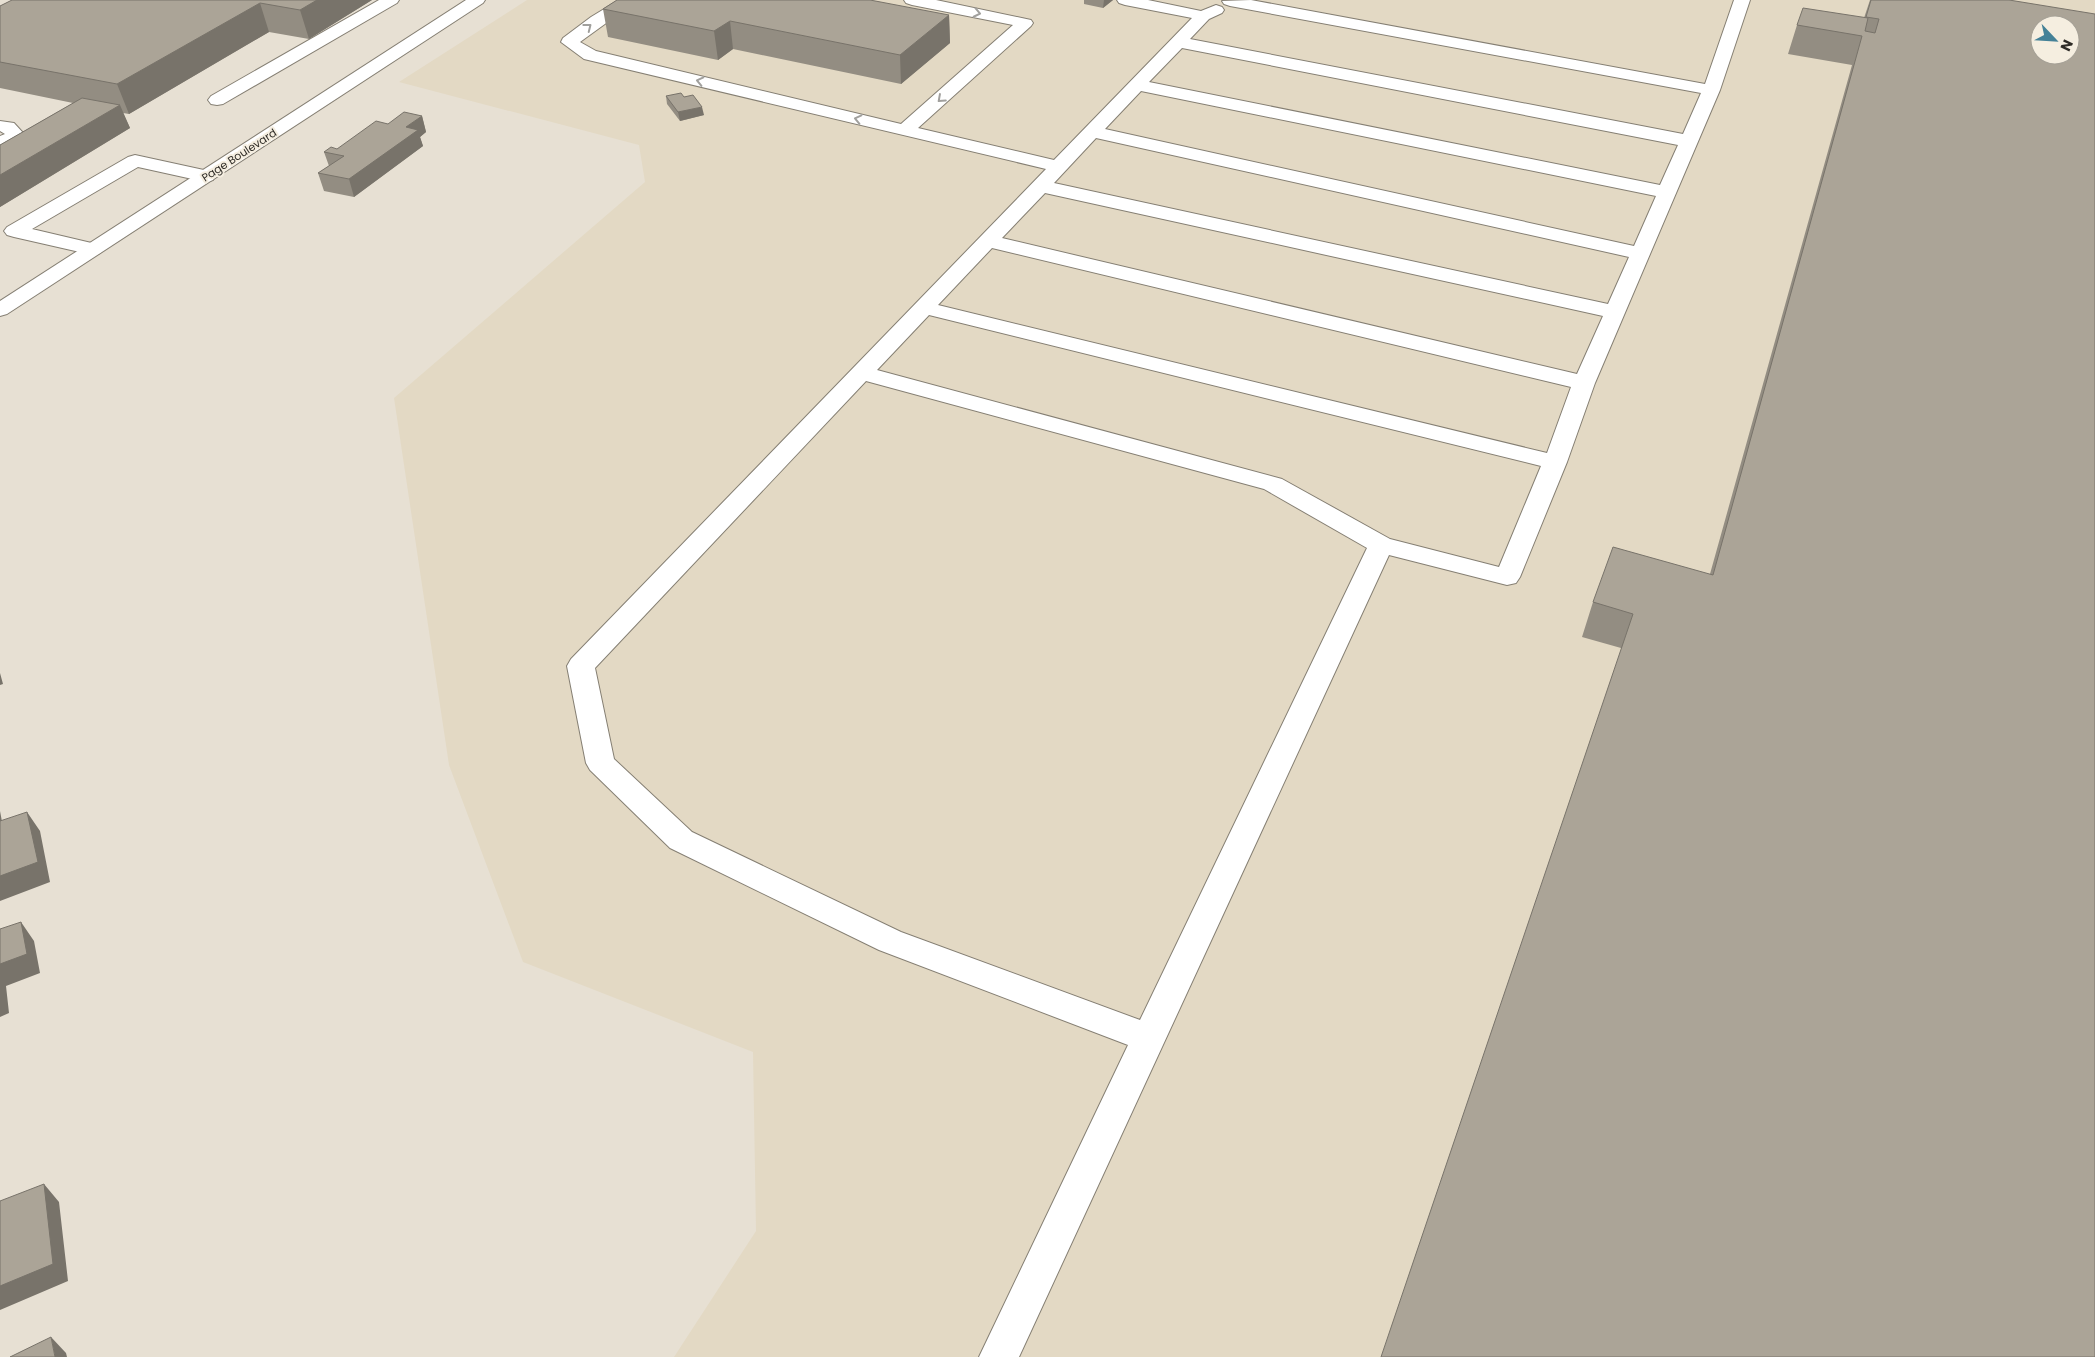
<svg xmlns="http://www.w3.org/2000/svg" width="2095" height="1357" font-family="Poppins,sans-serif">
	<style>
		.built { fill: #e3d9c4; fill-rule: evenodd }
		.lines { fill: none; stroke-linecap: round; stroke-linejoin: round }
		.lane-casing { stroke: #857f73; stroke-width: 2 }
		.primary-casing { stroke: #857f73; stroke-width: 2 }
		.lane { fill: #fff; fill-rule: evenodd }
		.primary { fill: #fff; fill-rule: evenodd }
		.wall { fill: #938d82 }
		.shaded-wall { fill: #78736a }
		.building { fill: #aba497; stroke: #78736a; fill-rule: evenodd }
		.oneway { stroke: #a1a09d }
		.labels { text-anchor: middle; stroke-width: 4; stroke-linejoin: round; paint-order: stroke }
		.far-street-label { font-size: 11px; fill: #2e2b26; stroke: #f5eee0 }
	</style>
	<rect width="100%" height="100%" fill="#e7e0d3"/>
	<!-- built -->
	<path class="built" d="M527,0H2095V1357H674L756,1231L753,1052L523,962L449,765L394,398L645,182L639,145L399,82ZM2040,25H2070V55H2040Z"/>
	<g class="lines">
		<defs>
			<path id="lane" d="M379,0H399L397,3L223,104L217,105L211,104L208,100L211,96Z
				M619,0H638L580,42L596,51L901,124L1013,25L912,5L906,3L904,0H936L1031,20L1033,23L1031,26L918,128L1054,160L1192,18L1125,5L1119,3L1117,0H1148L1201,11L1216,5L1222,7L1224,10L1222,13L1209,19L1190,39L1683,134L1701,93L1230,6L1224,4L1222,1L1251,0L1705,84L1734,0H1750L1720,90L1595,383L1567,462L1520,577L1516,583L1507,585L1389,555L1019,1357H979L1128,1045L879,950L670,848L590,770L586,763L567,666L571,659L1046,169L584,59L561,42L563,38L591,17ZM1182,48L1678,145L1660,185L1149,82ZM1141,91L1656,196L1634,246L1105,129ZM1096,138L1629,257L1608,304L1054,183ZM1045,193L1603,316L1577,374L1002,238ZM992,248L1571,387L1547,453L938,305ZM929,315L1541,466L1499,567L1390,539L1282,479L877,370ZM866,381L1264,489L1367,548L1140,1020L901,932L692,832L614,759L595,668Z
				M0,121L14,123L25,135L22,139L0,150V136L5,134L0,131Z
				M135,155L213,172L215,176L213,180L206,182L138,167L32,229L100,245L103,249L100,253L93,255L14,237L7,235L4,231L7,227L128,157Z"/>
			<path id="primary" d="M466,0H485L483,3L7,314L0,316V301Z"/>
		</defs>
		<!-- lane casing -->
		<use href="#lane" class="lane-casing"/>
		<!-- primary casing -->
		<use href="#primary" class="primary-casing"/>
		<!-- lane -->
		<use href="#lane" class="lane"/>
		<!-- primary -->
		<use href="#primary" class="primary"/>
	</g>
	<!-- wall -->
	<path class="wall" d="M12,0H372L309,39L269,32L129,114L123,113L130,128L0,207V145L73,103L0,88V6Z
		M1084,0H1113L1103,8L1084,4Z
		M1870,0H2009L2095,1357L1621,648L1582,637L1593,602L1710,574L1852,65L1788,54L1797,25L1864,18Z
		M603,9L949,15L950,43L901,84L733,49L718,60L608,37Z
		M666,96L684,97L704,115L680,121L667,104Z
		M422,116L426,132L420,137L423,146L354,197L324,191L318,173L329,166L324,152L337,149L388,124Z"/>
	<!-- shaded-wall -->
	<path class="shaded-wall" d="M317,0H372L309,39L300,10Z
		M1104,0H1113L1103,8Z
		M260,3L269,32L129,114L117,84Z
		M949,15L950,43L901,84L900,55Z
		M730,21L733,49L718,60L714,31Z
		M120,105L130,128L0,207V175Z
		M702,107L704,115L680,121L678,112Z
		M422,116L426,132L420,137L423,146L354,197L349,179L406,127Z
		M0,673L3,684L0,685Z
		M0,811L6,843L0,834Z
		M27,812L40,831L50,882L0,901V876Z
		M21,922L34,941L40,973L6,986L9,1013L0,1017V964Z
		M44,1184L59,1202L68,1281L0,1310V1286Z
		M51,1337L66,1353L67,1357H55Z"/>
	<!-- building -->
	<path class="building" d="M12,0H317L300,10L260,3L117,84L0,62V6Z
		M617,0H870L949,15L900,55L730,21L714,31L603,9Z
		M1871,0H2009L2095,14V1357H1381L1633,614L1593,602L1613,547L1713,575L1862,36L1797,25L1803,8L1868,18L1865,31L1875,33L1879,19L1866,17ZM2040,25H2070V55H2040Z
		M681,93L684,97L693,95L702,107L678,112L666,96Z
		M82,98L120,105L0,175V145Z
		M404,112L422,116L406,127L418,130L349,179L318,173L344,156L324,152L331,147L337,149L376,121L388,124Z
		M27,812L38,862L0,876V821Z
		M21,922L27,954L0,964V929Z
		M44,1184L53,1264L0,1286V1201Z
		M51,1337L55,1357H10Z"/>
	<!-- one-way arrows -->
	<defs><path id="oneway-chevron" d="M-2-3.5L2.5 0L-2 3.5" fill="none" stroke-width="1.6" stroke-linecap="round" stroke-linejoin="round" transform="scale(1.25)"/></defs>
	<g class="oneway">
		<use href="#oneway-chevron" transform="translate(977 13) rotate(12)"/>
		<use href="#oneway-chevron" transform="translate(588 27) rotate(-38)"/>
		<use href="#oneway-chevron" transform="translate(700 81) rotate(-167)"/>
		<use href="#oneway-chevron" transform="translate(941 99) rotate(138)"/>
		<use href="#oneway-chevron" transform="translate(858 119) rotate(-167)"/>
	</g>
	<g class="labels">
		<!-- far-street labels -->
		<g class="far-street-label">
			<text transform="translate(239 155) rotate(-33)" y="4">Page Boulevard</text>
		</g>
	</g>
	<!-- north arrow -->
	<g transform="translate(2055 40) rotate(115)"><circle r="24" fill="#f5eee0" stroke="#a5a096"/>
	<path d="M0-4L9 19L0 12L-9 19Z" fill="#448197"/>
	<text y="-8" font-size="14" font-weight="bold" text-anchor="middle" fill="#2e2b26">N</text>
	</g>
</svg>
